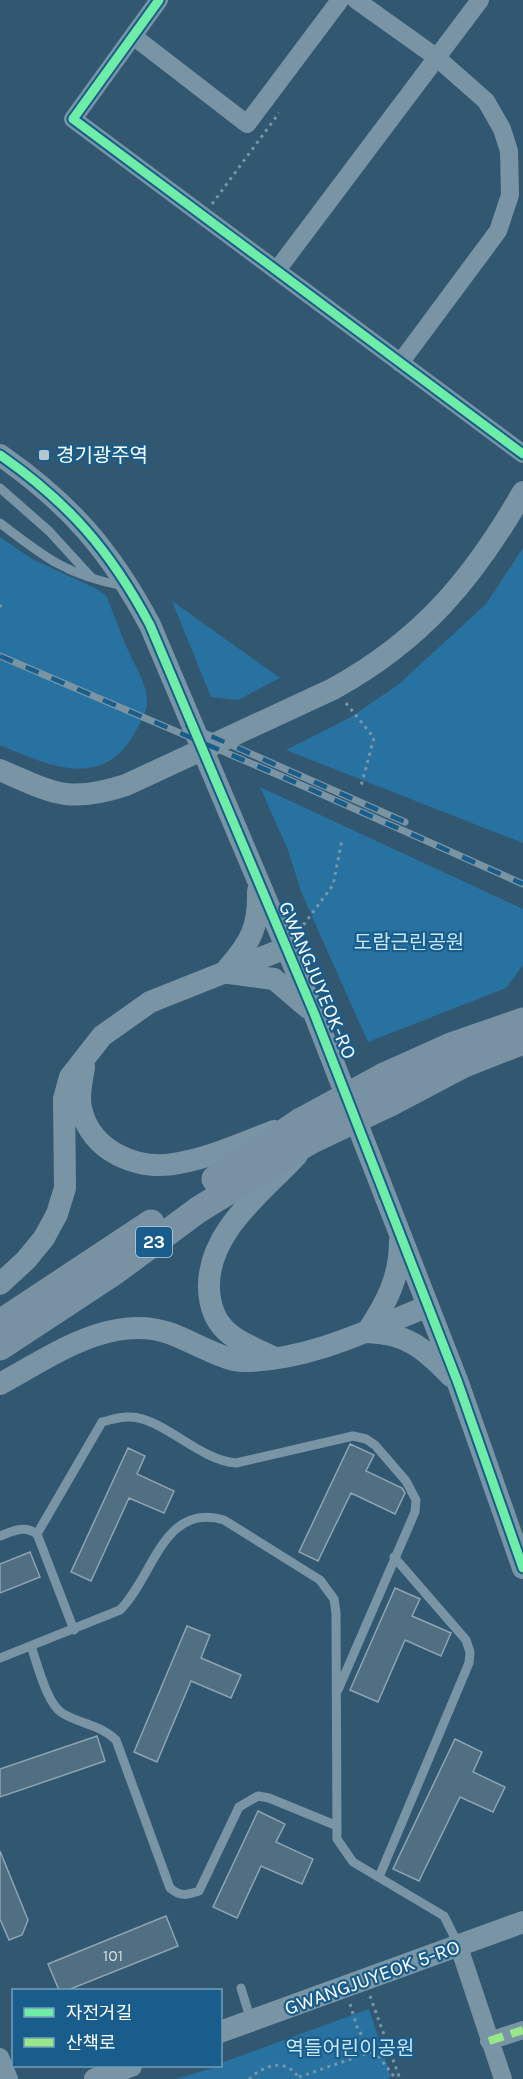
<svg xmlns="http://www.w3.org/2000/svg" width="523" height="2079" font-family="Karla,'Noto Sans KR',sans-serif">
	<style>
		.green { fill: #2872a1 }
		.building { fill: #506f83; stroke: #8da4b3; stroke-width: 1.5 }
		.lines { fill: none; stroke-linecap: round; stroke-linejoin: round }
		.path { stroke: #7994a5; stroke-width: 3; stroke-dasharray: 3 4.5; stroke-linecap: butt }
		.service { stroke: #7994a5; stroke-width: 9 }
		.minor { stroke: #7994a5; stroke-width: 18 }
		.tertiary { stroke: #7994a5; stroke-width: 22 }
		.primary { stroke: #7892a3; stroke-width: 27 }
		.rail-casing { stroke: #7a94a4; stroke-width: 7 }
		.rail { stroke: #185d8b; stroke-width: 4.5; stroke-dasharray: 14; stroke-linecap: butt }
		.primary-bridge { stroke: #7892a3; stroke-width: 27 }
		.quiet { stroke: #98e88a; stroke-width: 8; stroke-dasharray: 15 8; stroke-linecap: butt }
		.cycleway-casing { stroke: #185d8b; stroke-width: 13 }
		.cycleway { stroke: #6deda7; stroke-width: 9 }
		.poi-dot { fill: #b7c5cd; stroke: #185d8b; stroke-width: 2 }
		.labels { text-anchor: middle; stroke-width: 4.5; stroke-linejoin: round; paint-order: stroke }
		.number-label { font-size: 16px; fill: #d3dbe0 }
		.shield { fill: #185d8b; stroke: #bacedc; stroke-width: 1.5 }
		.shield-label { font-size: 18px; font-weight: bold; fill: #fff }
		.poi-label { font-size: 20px; fill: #fff; stroke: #185d8b; text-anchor: start }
		.park-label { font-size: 20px; fill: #c7e7fa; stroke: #185d8b }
		.street-label { font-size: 20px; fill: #fff; stroke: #185d8b }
	</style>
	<rect width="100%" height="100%" fill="#325871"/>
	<!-- green -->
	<path class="green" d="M0,537L32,559L97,589L107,597C113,614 120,631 127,648C134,665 146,681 147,700C148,711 139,725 134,734C102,791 47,765 0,745Z
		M523,548V843L286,750L351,717L399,684L486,604Z
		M172,601L280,678L238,700L211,697Z
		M260,787L523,909V965L506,988L368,1042L302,894L288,850Z
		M369,2009L391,2077L386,2079H176L220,2066L221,2063Z"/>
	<!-- building -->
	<path class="building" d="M350,1444L374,1455L366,1471L402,1488L405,1493L395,1514L351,1493L318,1561L299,1552Z
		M128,1448L145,1456L137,1474L174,1491L164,1513L129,1498L91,1581L71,1572Z
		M30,1552L40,1577L0,1593V1564Z
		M395,1588L420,1599L412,1616L451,1633L441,1656L405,1640L378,1702L350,1690Z
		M187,1626L210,1635L201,1658L241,1675L231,1698L191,1681L157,1762L134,1752Z
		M97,1736L105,1761L0,1797V1769Z
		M455,1739L482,1752L473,1772L505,1787L493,1812L460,1797L419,1881L393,1869Z
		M258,1811L285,1824L276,1842L313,1859L302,1884L261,1866L237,1918L213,1907Z
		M0,1851L28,1920L22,1935L9,1940L0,1919Z
		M166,1916L178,1946L68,1990H59L48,1964Z"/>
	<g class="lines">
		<!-- path -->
		<path class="path" d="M212,204L279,113
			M0,606H2
			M346,703L374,738L361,786
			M299,931L333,885L342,840
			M370,1996L400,2079
			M350,2004L358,2030L396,2079
			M299,2077L374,2051
			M249,2079C263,2066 285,2057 298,2077"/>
		<!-- service -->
		<path class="service" d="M0,488L49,531L92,578
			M0,523C44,557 68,576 124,586
			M37,1534L102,1422C111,1420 120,1416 130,1417C164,1418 198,1460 236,1463L353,1436L366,1439L375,1445L406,1481L416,1500L415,1512L338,1690
			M0,1536C13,1531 24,1525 37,1534L74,1630
			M31,1646C37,1663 47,1704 62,1713C80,1724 101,1725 116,1740L170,1888C180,1897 187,1895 199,1891L239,1807L258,1796L269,1798L335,1825
			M0,1658L120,1610C154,1576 163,1502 224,1520L320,1580L334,1599L336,1613L337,1839L353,1862L444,1916L458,1944
			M379,1877L469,1663L470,1652L466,1640L394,1557
			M241,1988L251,2021"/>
		<!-- minor -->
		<path class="minor" d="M159,0L73,119L523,454
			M356,0L436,57L486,101L502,129L509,151L510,195L498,231L400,363
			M133,36L247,124L340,0
			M277,270L480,0
			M458,1944L503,2079
			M489,2041L523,2030
			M0,2057L9,2079"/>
		<!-- tertiary -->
		<path class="tertiary" d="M0,455C69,503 110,550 150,625L314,1013L458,1383L523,1568
			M0,770C53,793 68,804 126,785L333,689C422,640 473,579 523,492
			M228,968C251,942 259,926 258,891
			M229,973L274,979L308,1008
			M84,1067C82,1080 78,1096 81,1108C90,1151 138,1172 179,1163C212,1157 243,1143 274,1131
			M0,1284L26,1260L44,1238L57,1214L65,1188L64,1099L70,1077L102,1036L150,1002L286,948
			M367,1332C406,1333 424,1348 451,1376
			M367,1332C387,1302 400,1277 400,1241
			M273,1357C238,1341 211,1332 209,1289C207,1232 262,1193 297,1155
			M0,1384C50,1357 110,1313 169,1333C187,1339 225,1361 241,1361C305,1362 370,1330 428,1306
			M220,2032L523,1922
			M95,2079L131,2066"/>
		<!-- primary -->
		<path class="primary" d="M384,1076L451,1046L523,1021
			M390,1103L462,1065L523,1041
			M215,1179L301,1121
			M0,1323L151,1223
			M0,1347L114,1272L198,1210L310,1141"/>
		<defs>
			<path id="rail" d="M0,656L283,777L523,884
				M186,725L405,822"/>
		</defs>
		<!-- rail casing -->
		<use href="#rail" class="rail-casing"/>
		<!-- rail -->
		<use href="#rail" class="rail"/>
		<!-- primary-bridge -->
		<path class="primary-bridge" d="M301,1121L384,1076
			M310,1141L390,1103"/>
		<!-- quiet -->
		<path class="quiet" d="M489,2041L523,2030"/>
		<defs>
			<path id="cycleway" d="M159,0L73,119L523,454
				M0,455C69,503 110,550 150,625L314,1013L458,1383L523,1568"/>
		</defs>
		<!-- cycleway casing -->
		<use href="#cycleway" class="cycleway-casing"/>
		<!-- cycleway -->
		<use href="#cycleway" class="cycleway"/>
	</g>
	<!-- markers -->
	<rect class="poi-dot" x="38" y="449" width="12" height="12" rx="3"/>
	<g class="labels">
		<!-- number labels -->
		<g class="number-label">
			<text x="113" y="1961">101</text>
		</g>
		<!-- shield labels -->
		<rect class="shield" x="136" y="1227" width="36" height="30" rx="4.5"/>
		<g class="shield-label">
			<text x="154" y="1248">23</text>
		</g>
		<!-- poi labels -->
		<g class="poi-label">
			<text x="56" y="462">경기광주역</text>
		</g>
		<!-- park labels -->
		<g class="park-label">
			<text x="409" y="949">도람근린공원</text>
			<text x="350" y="2055">역들어린이공원</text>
		</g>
		<!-- street labels -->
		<g class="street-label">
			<text transform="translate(318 980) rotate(67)" y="7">GWANGJUYEOK-RO</text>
			<text transform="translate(372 1977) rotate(-20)" y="7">GWANGJUYEOK 5-RO</text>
		</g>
	</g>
	<!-- legend -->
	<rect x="12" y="1989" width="210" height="78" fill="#185d8b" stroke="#749eb9" stroke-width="1.5"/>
	<rect x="24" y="2008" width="30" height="9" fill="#6deda7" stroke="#749eb9" stroke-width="1.5"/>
	<text x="66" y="2019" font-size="18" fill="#ffffff">자전거길</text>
	<rect x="24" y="2038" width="30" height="9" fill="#98e88a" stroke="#749eb9" stroke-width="1.5"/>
	<text x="66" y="2049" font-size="18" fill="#ffffff">산책로</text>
</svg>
